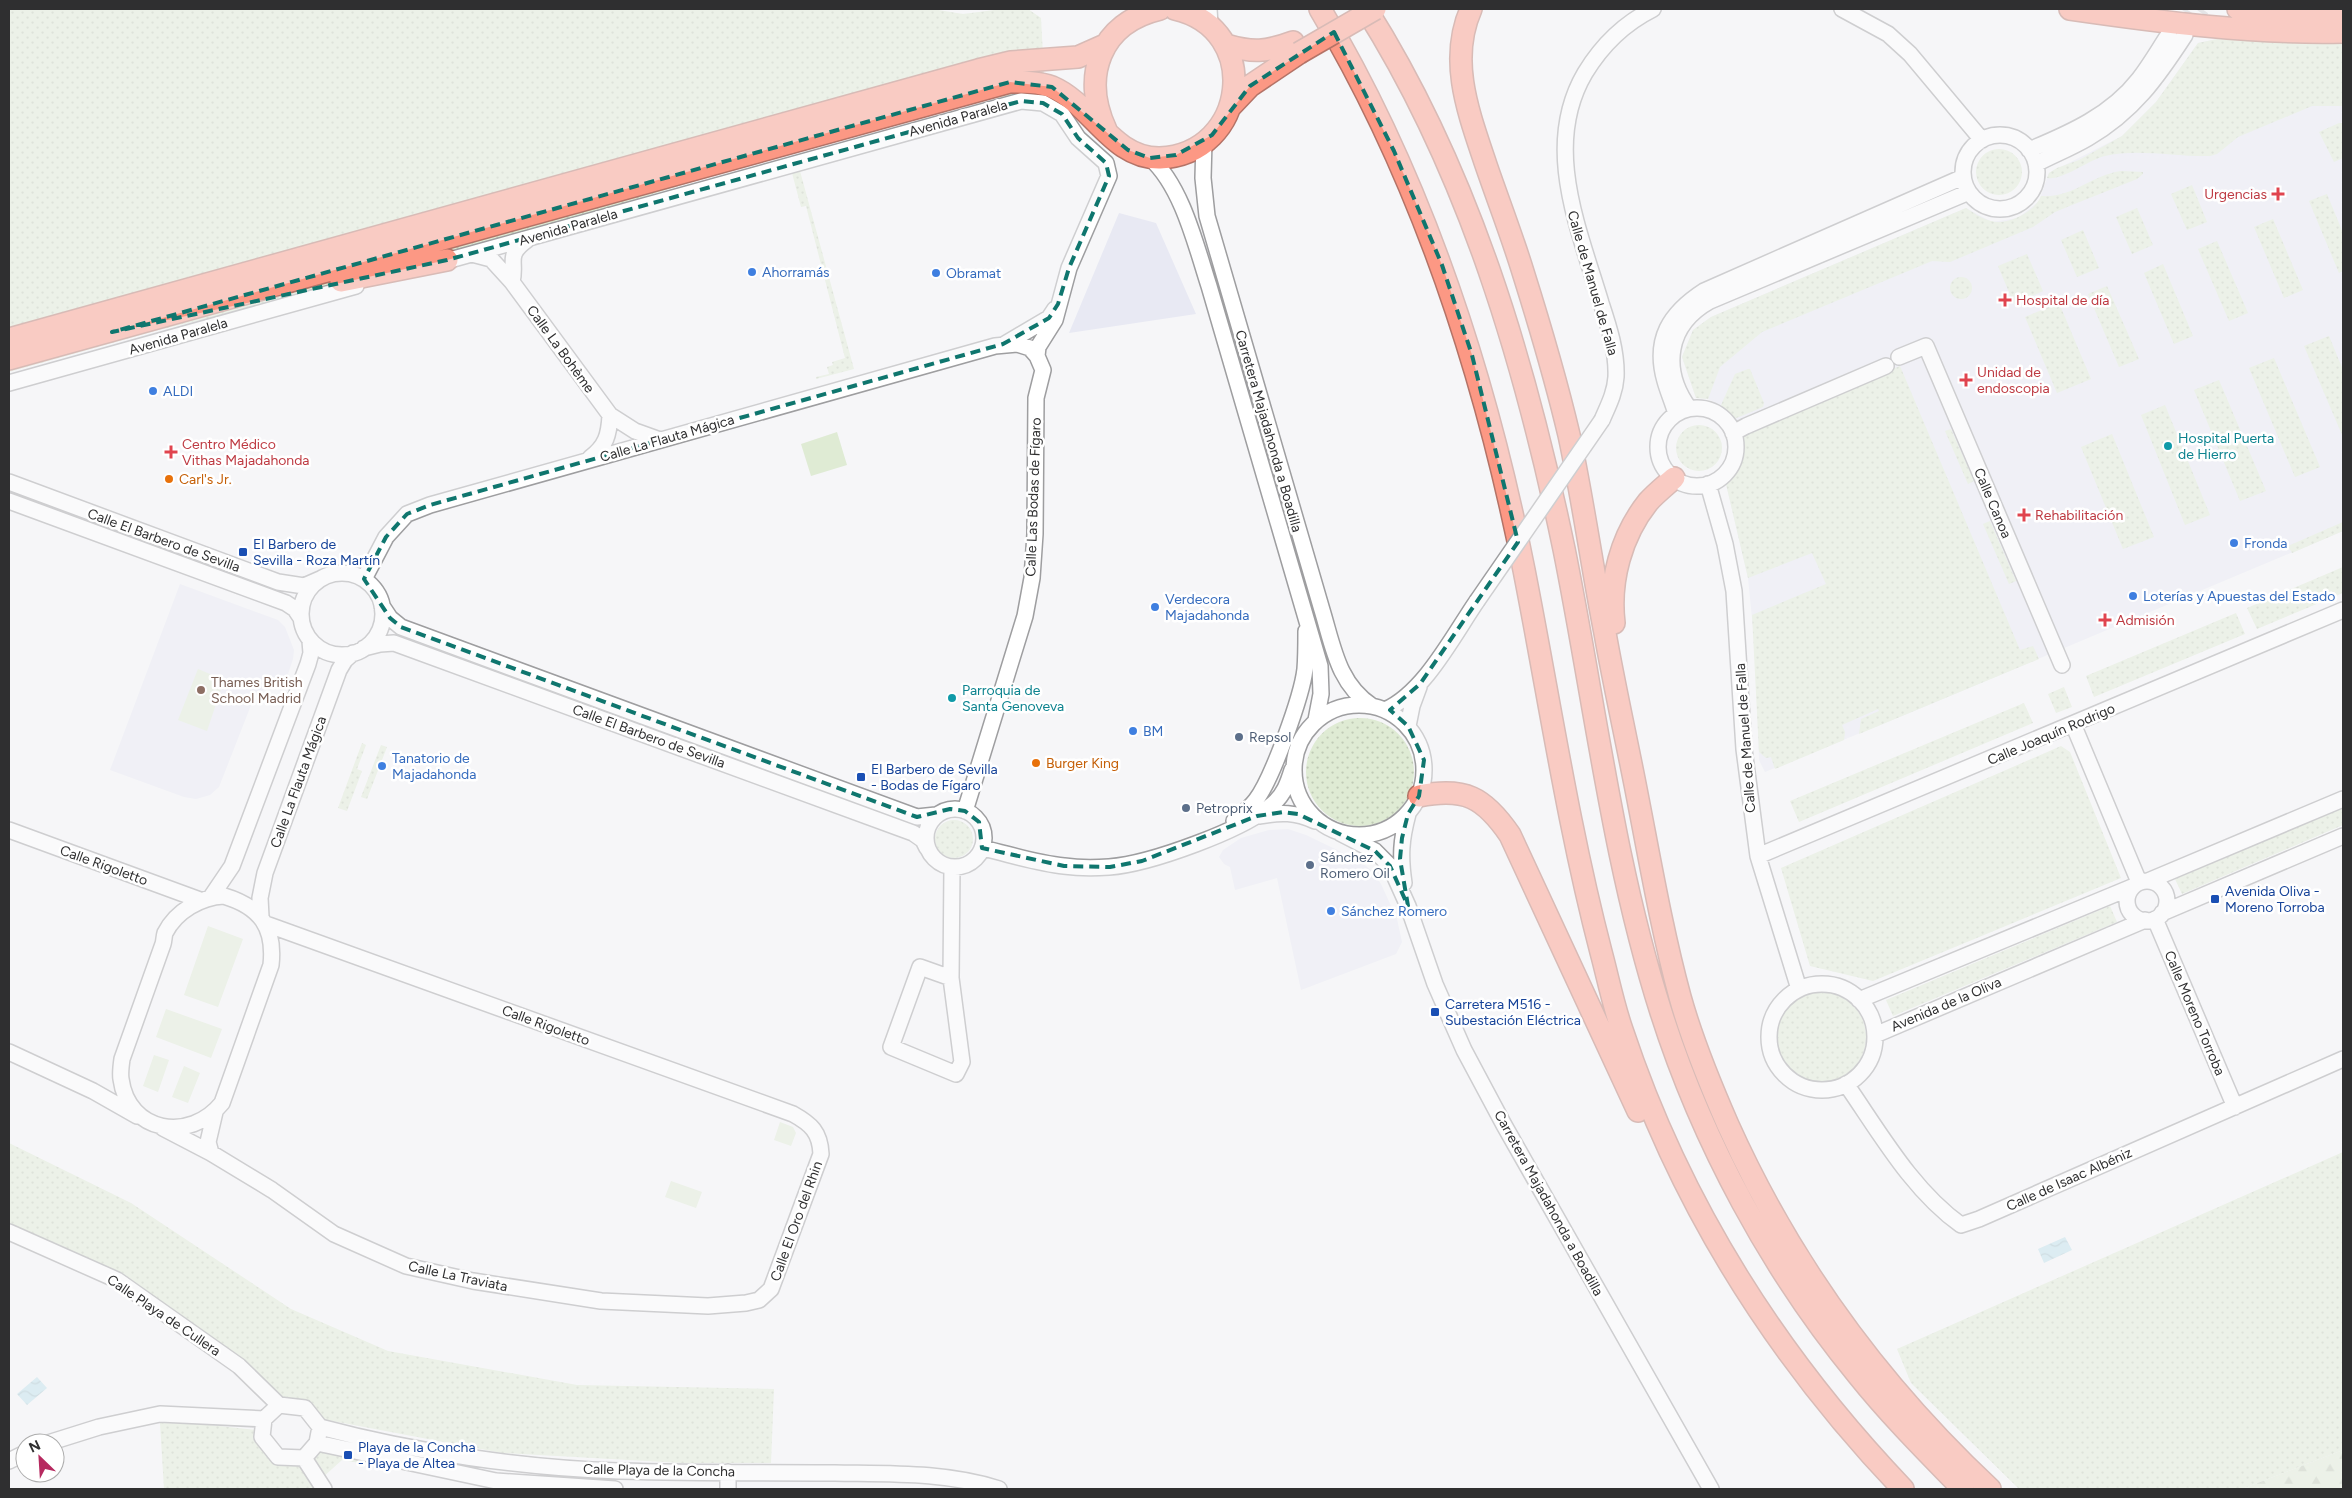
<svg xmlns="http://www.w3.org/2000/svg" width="2352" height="1498" font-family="Figtree,sans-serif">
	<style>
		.built { fill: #e8e9f3 }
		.green { fill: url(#green-dots) }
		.forest { fill: url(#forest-firs) }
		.pitch { fill: #dfebd4 }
		.water { fill: url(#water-waves) }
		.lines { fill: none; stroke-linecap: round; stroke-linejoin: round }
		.minor-tunnel { stroke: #ceced0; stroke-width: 15; stroke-dasharray: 15 8; stroke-linecap: butt }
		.minor-casing { stroke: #9e9ea0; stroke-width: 18 }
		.highway-casing { stroke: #b47367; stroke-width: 24 }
		.minor { stroke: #fff; stroke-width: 15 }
		.highway { stroke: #fc9884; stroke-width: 21 }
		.minor-bridge-casing { stroke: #9e9ea0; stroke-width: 18; stroke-linecap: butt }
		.highway-bridge-casing { stroke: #b47367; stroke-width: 24; stroke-linecap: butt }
		.minor-bridge { stroke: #fff; stroke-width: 15 }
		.highway-bridge { stroke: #fc9884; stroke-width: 21 }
		.marked { fill: none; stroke: #0f766e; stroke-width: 4; stroke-dasharray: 10 6; stroke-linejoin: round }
		.health-dot { fill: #e0444e; stroke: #fff; stroke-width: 2 }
		.shop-dot { fill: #3f7fe0; stroke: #fff; stroke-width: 2 }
		.culture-dot { fill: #0f9aa8; stroke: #fff; stroke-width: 2 }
		.food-dot { fill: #e8710a; stroke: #fff; stroke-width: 2 }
		.transit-dot { fill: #1a4fb4; stroke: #fff; stroke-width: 2 }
		.education-dot { fill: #8d6e63; stroke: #fff; stroke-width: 2 }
		.service-dot { fill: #5c6f8a; stroke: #fff; stroke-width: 2 }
		.labels { text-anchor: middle; stroke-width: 5; stroke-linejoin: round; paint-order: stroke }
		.street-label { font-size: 14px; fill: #2f2f30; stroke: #fff }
		.health-label { font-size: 14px; fill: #be3a42; stroke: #fff; text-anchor: start }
		.shop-label { font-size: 14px; fill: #366cbe; stroke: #fff; text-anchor: start }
		.culture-label { font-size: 14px; fill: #0d838f; stroke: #fff; text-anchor: start }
		.food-label { font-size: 14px; fill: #c56008; stroke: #fff; text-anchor: start }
		.transit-label { font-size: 14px; fill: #164399; stroke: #fff; text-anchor: start }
		.education-label { font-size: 14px; fill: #785e54; stroke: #fff; text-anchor: start }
		.service-label { font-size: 14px; fill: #4e5e75; stroke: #fff; text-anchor: start }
	</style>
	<defs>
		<pattern id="green-dots" width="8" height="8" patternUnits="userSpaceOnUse" patternTransform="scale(1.25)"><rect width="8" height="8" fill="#dfebd4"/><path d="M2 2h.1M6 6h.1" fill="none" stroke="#c0cab6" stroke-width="1.8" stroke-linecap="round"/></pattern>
		<pattern id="forest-firs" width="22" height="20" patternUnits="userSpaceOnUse" patternTransform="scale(1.25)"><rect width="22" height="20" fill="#dfebd4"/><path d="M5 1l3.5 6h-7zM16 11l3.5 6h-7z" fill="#c0cab6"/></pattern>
		<pattern id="water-waves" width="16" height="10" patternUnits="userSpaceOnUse" patternTransform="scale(1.25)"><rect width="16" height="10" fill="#bce0ea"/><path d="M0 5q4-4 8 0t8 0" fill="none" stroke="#a2c0c9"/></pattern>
	</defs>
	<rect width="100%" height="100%" fill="#f6f6f8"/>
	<!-- built -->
	<path class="built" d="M2217,39L2343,42V531L1914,711L1765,772L1759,760L1756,658L1748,578L1726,484L1740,464L1744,451L1743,437L1734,419L1721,405L1708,399L1696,398L1682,357L1693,330L1711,317L1966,208L1992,222L2018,218L2039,201L2049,173L2122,136L2156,102L2198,43Z
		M1119,213L1156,223L1196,314L1069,333Z
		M180,584L278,620L285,627L294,650L293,659L288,674L257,694L253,700L219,787L210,795L196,799L184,797L110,770Z
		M1288,829L1306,835L1360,861L1372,871L1381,884L1397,919L1402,942L1396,954L1301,990L1277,878L1235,890L1230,867L1224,864L1219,857L1223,850L1241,838L1269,830Z"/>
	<!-- green -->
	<path class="green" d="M9,9H932L963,14L1002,9H1028L1041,18L1045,93H1023L985,100L931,116L772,157L537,230L251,308L159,330L9,372Z
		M2217,39L2343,42V106H2312L2238,137L2217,154L2210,156C2178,157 2135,148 2105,156C2088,160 2062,181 2047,178L2049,173L2057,168L2079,160L2122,136L2156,102L2198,43Z
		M2339,123H2343V158L2334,162L2319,132Z
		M1976 172a23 23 0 1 1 46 0a23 23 0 1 1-46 0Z
		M800,171L854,369L816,379V377L829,374L827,367L833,365L832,362L845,358L806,206L801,207L792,173Z
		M2121,171L2143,172V174L2137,179L2072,205L2055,212L2033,227L1950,262L1932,261L1762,332L1720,367L1708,399L1696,398L1682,357L1693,330L1711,317L1966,208C1974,213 1982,219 1991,221C2007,226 2035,212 2041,196C2074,198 2089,176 2121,171Z
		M2192,185L2207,222L2187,230L2171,194Z
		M2327,194L2343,233V271L2339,273L2309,201Z
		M2137,208L2153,245L2132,254L2116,217Z
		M2273,219L2303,290L2284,298L2254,227Z
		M2083,230L2099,268L2077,277L2061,240Z
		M2217,241L2248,313L2229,321L2198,249Z
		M2027,254L2043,291L2014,304L1998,266Z
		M2163,264L2193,336L2174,344L2144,273Z
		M1950 288a11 11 0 1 1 22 0a11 11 0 1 1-22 0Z
		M2107,286L2139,359L2119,367L2088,294Z
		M2059,303L2091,379L2057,393L2025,317Z
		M2329,336L2343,370V437L2304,346Z
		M2274,358L2320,467L2295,477L2249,368Z
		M1900,366L2020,650L2033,646L2039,659L1859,734L1861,719L1879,711L1878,709L1842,725L1845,732L1844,740L1775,769L1771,757L1766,758L1759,752L1752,615L1826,584L1812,553L1748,578L1726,484L1743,458L1741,432Z
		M1748,369H1750L1764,403L1763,407L1734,419L1721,405L1735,374Z
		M2219,380L2266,491L2240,501L2194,390Z
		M2165,405L2210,515L2185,525L2141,415Z
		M1676 448a23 23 0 1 1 46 0a23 23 0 1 1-46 0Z
		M1951,429L1974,481L1968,484L1945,431Z
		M2112,434L2154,537L2123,549L2081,447Z
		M1990,521L2016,581L2009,584L1983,524Z
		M2343,522V531L2292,553L2288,546Z
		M2343,567V593L2257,629L2247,608Z
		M2236,613L2245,634L2094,697L2086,676Z
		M2064,687L2072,707L2056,713L2048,694Z
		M2024,703L2033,723L1799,822L1790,801Z
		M1306 772a54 54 0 1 1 108 0a54 54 0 1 1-108 0Z
		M362,743L366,745L357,769L362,771L347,811L338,808Z
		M381,745L387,747L367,799L361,797Z
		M2061,746L2070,752L2121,878L1873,981L1810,966L1781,868Z
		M2343,807V825L2182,894L2175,879Z
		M935 839a19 19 0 1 1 38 0a19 19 0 1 1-38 0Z
		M2110,906L2117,922L1893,1016L1886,1000Z
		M1776 1037a45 45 0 1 1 90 0a45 45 0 1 1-90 0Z
		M9,1143L131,1203L291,1309L388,1351L577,1385L774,1389L771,1463H682L502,1453L322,1419L281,1399L241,1358L162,1303L9,1227Z
		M2343,1152V1450L2242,1489H2019L1911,1383L1897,1349Z
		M160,1423L201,1424L256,1430C259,1444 265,1463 282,1465C287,1466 293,1464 298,1464L314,1489H164Z
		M318,1446L363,1457L360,1463L342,1460L322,1478L308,1457Z"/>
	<!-- forest -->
	<path class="forest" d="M2343,1450V1489H2242Z"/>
	<!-- pitch -->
	<path class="pitch" d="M837,432L847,465L811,476L801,444Z
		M198,669L224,680L207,731L178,720Z
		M208,926L243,939L218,1007L184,995Z
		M166,1009L222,1029L211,1058L156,1037Z
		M154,1055L169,1060L158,1092L143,1086Z
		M184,1066L200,1073L188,1103L172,1097Z
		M780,1122L793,1127L796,1133L791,1146L774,1140Z
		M671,1181L702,1192L696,1208L665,1197Z"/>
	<!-- water -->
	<path class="water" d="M2065,1237L2072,1250L2044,1263L2038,1249Z
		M37,1377L47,1388L27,1405L17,1394Z"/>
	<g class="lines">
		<!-- minor-tunnel -->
		<path class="minor-tunnel" d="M2172,31L2186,9
			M2187,31L2202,9"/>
		<defs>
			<path id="minor" d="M1209,9L1210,24
				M1842,9L1888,34L1910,54L1982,140
				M1963 172a37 37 0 1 1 74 0a37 37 0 1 1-74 0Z
				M1204,141L1203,178L1207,216L1322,610C1333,646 1338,684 1372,706
				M2029,150C2070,133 2111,115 2139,79C2150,65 2159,49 2169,34
				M1150,158C1182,186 1196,246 1209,286L1320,666L1321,694L1316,720
				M2036,164C2053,155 2071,148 2088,138C2133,112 2157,78 2185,35
				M472,254L491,259L512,282L610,415L635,431L660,440
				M439,263L1021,101L1043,103L1062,114L1078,138L1106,163L1109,176L1069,268L1055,320L1038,347L1037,356
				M512,282C517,261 505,256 527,240
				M1005,344L1049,318L1055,309
				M1899,357L1926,346L2062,665
				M9,383L356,286
				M1689,408C1661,369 1667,325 1710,301L1969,192
				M1658 447a39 39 0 1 1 78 0a39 39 0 1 1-78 0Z
				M1676,414C1673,403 1668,392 1665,381C1653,339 1670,313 1704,291L1963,177
				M1602,420C1608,406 1615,393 1616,377C1617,352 1609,327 1601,303C1579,229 1542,146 1585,73C1602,45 1625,23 1653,9
				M1733,433L1746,426L1886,366
				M590,458C606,446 609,435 610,415
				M9,482L278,582L304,586L320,579
				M1708,484L1725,544L1734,591L1744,749L1758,856L1799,989
				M9,501L286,603L295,609L301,618
				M301 614a41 41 0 1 1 82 0a41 41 0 1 1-82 0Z
				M364,579L386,537L407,514L430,505L995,346L1017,344L1030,348L1037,356L1043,370L1036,398L1035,534L1032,578L1025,616L965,811
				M382,606L390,618L401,627L917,817L936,815
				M364,648L380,644L394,643L913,833L923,840L927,848
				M1294 770a65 65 0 1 1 130 0a65 65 0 1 1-130 0Z
				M1385,710C1424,693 1453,636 1477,601
				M2073,724L2139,882
				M1408,726L1412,706L1419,687
				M926 838a29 29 0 1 1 58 0a29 29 0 1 1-58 0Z
				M1260,816C1281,812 1295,812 1315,821
				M1234,821C1242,814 1250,808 1256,800C1272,779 1302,696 1305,669C1306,657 1306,643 1306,631
				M9,830L200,900
				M1340,833L1375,851L1390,866L1408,906L1435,984L1464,1050L1504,1125L1711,1489
				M982,848C1009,854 1036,863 1064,866C1078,868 1095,868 1109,867C1149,864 1245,830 1274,803C1284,794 1288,783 1292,770
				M1758,856L2343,610
				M2148,881L2343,799
				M2127 901a20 20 0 1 1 40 0a20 20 0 1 1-40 0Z
				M1404,883C1400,856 1401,840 1408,814
				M224,896C261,907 275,928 271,965L222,1103C190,1143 128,1133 121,1079C120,1073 121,1066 122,1059L163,944C164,941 164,936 165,933C176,911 201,897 224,896Z
				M211,897L232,866L308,664L311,653L310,641
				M2162,913L2343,836
				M261,917L260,898L265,873L339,670L345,660L353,653
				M2155,919L2235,1107
				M951,978L920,967L891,1047L956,1074L962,1062L951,978L952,867
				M1769 1037a53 53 0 1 1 106 0a53 53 0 1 1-106 0Z
				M1859,1000L2132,887
				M1875,1035L2145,920
				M9,1052L93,1091L137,1116
				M1846,1084C1880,1133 1912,1190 1961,1225L1979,1219L2343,1059
				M163,1128L211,1153L272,1190L334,1234L406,1266L473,1281L601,1301L708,1306L746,1303L759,1300L771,1289L821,1154C820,1132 811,1124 793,1114L266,924
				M211,1153L208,1142L215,1112
				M9,1232L117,1280L239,1366L279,1405
				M279,1405L305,1408L320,1427L317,1443L304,1458L278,1457L262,1437L264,1419Z
				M320,1427C413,1452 523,1468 619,1471C691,1473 763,1473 835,1473C890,1474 946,1472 999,1489
				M48,1443L99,1427L160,1414L264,1419
				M317,1443L496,1481L615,1489
				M304,1458L324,1489
				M9,1461L25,1453
				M728,1472V1489"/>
			<path id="highway" d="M1320,9C1423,181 1485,374 1524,570C1549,697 1568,826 1601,952C1608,978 1613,1004 1622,1030C1680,1205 1776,1356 1903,1489
				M1366,9C1469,172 1525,362 1564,549C1595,703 1613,862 1661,1012C1702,1141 1772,1271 1858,1375C1890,1415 1927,1452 1963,1489
				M1471,9C1448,61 1469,114 1486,165C1498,200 1512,236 1523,272C1540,326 1556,380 1569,435C1583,500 1592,567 1605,633C1614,684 1625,733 1635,784C1649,855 1661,927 1680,997C1692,1040 1710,1084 1728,1125C1790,1263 1880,1386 1990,1489
				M2070,9C2160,22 2252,34 2343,32
				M2238,9L2272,12L2343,13
				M1226,45C1253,53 1266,52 1293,42
				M1231,106L1250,86L1299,53
				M1106,130C1081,76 1100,23 1160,9
				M341,281L447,260
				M9,339L978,70L1011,62L1078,57L1105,45
				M9,359L1010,82C1024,82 1039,82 1052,87C1092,104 1112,159 1160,158C1248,154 1263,29 1175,9
				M1614,623C1609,581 1621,536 1648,502C1655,494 1665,486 1674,478
				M1419,796C1465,787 1484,797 1510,835L1638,1111"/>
		</defs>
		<!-- minor casing -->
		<use href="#minor" class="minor-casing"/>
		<!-- highway casing -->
		<use href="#highway" class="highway-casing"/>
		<!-- minor -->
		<use href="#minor" class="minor"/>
		<!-- highway -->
		<use href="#highway" class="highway"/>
		<defs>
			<path id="minor-bridge" d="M1477,601L1602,420"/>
			<path id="highway-bridge" d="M1299,53L1375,9"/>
		</defs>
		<!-- minor-bridge casing -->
		<use href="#minor-bridge" class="minor-bridge-casing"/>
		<!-- highway-bridge casing -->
		<use href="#highway-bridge" class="highway-bridge-casing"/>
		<!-- minor-bridge -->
		<use href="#minor-bridge" class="minor-bridge"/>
		<!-- highway-bridge -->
		<use href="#highway-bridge" class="highway-bridge"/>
	</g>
	<!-- marked area -->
	<path d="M0 0H2352V1498H0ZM1334,32L1394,151L1442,265L1472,355L1518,542L1420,684L1390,710L1408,726L1424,760L1419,796L1408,814L1402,838L1400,859L1408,906L1390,866L1375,851L1298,814L1283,812L1257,816L1142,861L1110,867L1064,866L982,848L979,822L965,811L950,809L917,817L401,627L390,618L364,579L386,537L407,514L430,505L1003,344L1049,318L1058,304L1069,268L1109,176L1106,163L1078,138L1062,114L1043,103L1021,101L447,260L112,332L1010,82L1052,87L1128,150L1150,158L1176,155L1212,135L1250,86Z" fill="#f6f6f8" fill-opacity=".55" fill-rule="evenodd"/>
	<path class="marked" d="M1334,32L1394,151L1442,265L1472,355L1518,542L1420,684L1390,710L1408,726L1424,760L1419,796L1408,814L1402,838L1400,859L1408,906L1390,866L1375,851L1298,814L1283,812L1257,816L1142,861L1110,867L1064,866L982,848L979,822L965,811L950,809L917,817L401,627L390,618L364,579L386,537L407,514L430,505L1003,344L1049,318L1058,304L1069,268L1109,176L1106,163L1078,138L1062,114L1043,103L1021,101L447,260L112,332L1010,82L1052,87L1128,150L1150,158L1176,155L1212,135L1250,86Z"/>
	<!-- markers -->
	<g class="health-dot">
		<path d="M2275.5 186.5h5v5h5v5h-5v5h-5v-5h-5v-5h5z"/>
		<path d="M2002.5 292.5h5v5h5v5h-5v5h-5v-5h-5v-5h5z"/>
		<path d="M1963.5 372.5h5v5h5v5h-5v5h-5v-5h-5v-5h5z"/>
		<path d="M168.5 444.5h5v5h5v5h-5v5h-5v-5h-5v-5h5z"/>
		<path d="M2021.5 507.5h5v5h5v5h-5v5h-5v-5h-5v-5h5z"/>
		<path d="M2102.5 612.5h5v5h5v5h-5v5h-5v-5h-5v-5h5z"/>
	</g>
	<g class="shop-dot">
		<circle cx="752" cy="272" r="5"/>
		<circle cx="936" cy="273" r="5"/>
		<circle cx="153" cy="391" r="5"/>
		<circle cx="2234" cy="543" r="5"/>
		<circle cx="2133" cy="596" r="5"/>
		<circle cx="1155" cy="607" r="5"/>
		<circle cx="1133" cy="731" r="5"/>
		<circle cx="382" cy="766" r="5"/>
		<circle cx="1331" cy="911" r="5"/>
	</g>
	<g class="culture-dot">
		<circle cx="2168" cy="446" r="5"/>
		<circle cx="952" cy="698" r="5"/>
	</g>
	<g class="food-dot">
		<circle cx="169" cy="479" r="5"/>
		<circle cx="1036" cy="763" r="5"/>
	</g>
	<g class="transit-dot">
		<rect x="238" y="547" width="10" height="10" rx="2.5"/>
		<rect x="856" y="772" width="10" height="10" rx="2.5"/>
		<rect x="2210" y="894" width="10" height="10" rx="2.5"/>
		<rect x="1430" y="1007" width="10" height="10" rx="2.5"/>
		<rect x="343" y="1450" width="10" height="10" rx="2.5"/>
	</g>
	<circle class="education-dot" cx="201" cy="690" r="5"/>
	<g class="service-dot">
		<circle cx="1239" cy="737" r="5"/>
		<circle cx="1186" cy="808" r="5"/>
		<circle cx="1310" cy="865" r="5"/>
	</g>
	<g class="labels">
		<!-- street labels -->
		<g class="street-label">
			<text transform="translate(958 118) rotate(-16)" y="5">Avenida Paralela</text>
			<text transform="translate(568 227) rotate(-16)" y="5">Avenida Paralela</text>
			<text transform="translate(1593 283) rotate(74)" y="5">Calle de Manuel de Falla</text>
			<text transform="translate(178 336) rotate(-16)" y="5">Avenida Paralela</text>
			<text transform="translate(561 349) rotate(54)" y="5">Calle La Bohème</text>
			<text transform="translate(1269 431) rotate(74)" y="5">Carretera Majadahonda a Boadilla</text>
			<text transform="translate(667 438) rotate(-16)" y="5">Calle La Flauta Mágica</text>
			<text transform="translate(1033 497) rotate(-88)" y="5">Calle Las Bodas de Fígaro</text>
			<text transform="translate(1993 503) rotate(67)" y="5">Calle Canoa</text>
			<text transform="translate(164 540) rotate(20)" y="5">Calle El Barbero de Sevilla</text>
			<text transform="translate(2051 734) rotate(-23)" y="5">Calle Joaquín Rodrigo</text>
			<text transform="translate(649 736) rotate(20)" y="5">Calle El Barbero de Sevilla</text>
			<text transform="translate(1745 738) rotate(-94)" y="5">Calle de Manuel de Falla</text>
			<text transform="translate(298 782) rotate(-70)" y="5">Calle La Flauta Mágica</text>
			<text transform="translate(104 865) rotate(20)" y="5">Calle Rigoletto</text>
			<text transform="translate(1946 1004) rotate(-23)" y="5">Avenida de la Oliva</text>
			<text transform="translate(2195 1013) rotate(67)" y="5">Calle Moreno Torroba</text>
			<text transform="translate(546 1025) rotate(20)" y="5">Calle Rigoletto</text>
			<text transform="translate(2069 1179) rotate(-24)" y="5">Calle de Isaac Albéniz</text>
			<text transform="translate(1549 1203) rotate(61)" y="5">Carretera Majadahonda a Boadilla</text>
			<text transform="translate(796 1221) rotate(-70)" y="5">Calle El Oro del Rhin</text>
			<text transform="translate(458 1276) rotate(12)" y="5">Calle La Traviata</text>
			<text transform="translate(164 1315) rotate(34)" y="5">Calle Playa de Cullera</text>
			<text transform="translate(659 1470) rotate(1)" y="5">Calle Playa de la Concha</text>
		</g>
		<!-- health labels -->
		<g class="health-label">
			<text x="2267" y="199" text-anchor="end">Urgencias</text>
			<text x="2016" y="305">Hospital de día</text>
			<text x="1977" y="377">Unidad de<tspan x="1977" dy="16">endoscopia</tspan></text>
			<text x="182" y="449">Centro Médico<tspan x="182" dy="16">Vithas Majadahonda</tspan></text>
			<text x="2035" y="520">Rehabilitación</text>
			<text x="2116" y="625">Admisión</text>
		</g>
		<!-- shop labels -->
		<g class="shop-label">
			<text x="762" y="277">Ahorramás</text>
			<text x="946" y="278">Obramat</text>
			<text x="163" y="396">ALDI</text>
			<text x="2244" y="548">Fronda</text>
			<text x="2143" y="601">Loterías y Apuestas del Estado</text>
			<text x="1165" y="604">Verdecora<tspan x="1165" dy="16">Majadahonda</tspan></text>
			<text x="1143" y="736">BM</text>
			<text x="392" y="763">Tanatorio de<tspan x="392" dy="16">Majadahonda</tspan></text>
			<text x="1341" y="916">Sánchez Romero</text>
		</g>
		<!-- culture labels -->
		<g class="culture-label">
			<text x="2178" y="443">Hospital Puerta<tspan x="2178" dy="16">de Hierro</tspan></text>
			<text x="962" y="695">Parroquia de<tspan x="962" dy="16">Santa Genoveva</tspan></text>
		</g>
		<!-- food labels -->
		<g class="food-label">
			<text x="179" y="484">Carl's Jr.</text>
			<text x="1046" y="768">Burger King</text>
		</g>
		<!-- transit labels -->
		<g class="transit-label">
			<text x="253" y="549">El Barbero de<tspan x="253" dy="16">Sevilla - Roza Martín</tspan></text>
			<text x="871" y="774">El Barbero de Sevilla<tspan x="871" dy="16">- Bodas de Fígaro</tspan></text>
			<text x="2225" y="896">Avenida Oliva -<tspan x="2225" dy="16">Moreno Torroba</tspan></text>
			<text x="1445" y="1009">Carretera M516 -<tspan x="1445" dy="16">Subestación Eléctrica</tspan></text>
			<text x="358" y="1452">Playa de la Concha<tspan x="358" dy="16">- Playa de Altea</tspan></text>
		</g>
		<!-- education labels -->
		<g class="education-label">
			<text x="211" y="687">Thames British<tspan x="211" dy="16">School Madrid</tspan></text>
		</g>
		<!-- service labels -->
		<g class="service-label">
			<text x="1249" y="742">Repsol</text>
			<text x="1196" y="813">Petroprix</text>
			<text x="1320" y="862">Sánchez<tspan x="1320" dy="16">Romero Oil</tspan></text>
		</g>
	</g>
	<!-- border -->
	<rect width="2352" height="1498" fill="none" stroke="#2f2f30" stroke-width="20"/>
	<!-- north arrow -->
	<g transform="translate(40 1458) rotate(335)"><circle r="24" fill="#ffffff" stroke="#acacac"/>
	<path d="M0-4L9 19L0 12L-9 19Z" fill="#b6295f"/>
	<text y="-8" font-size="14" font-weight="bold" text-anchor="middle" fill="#2f2f30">N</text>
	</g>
</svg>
